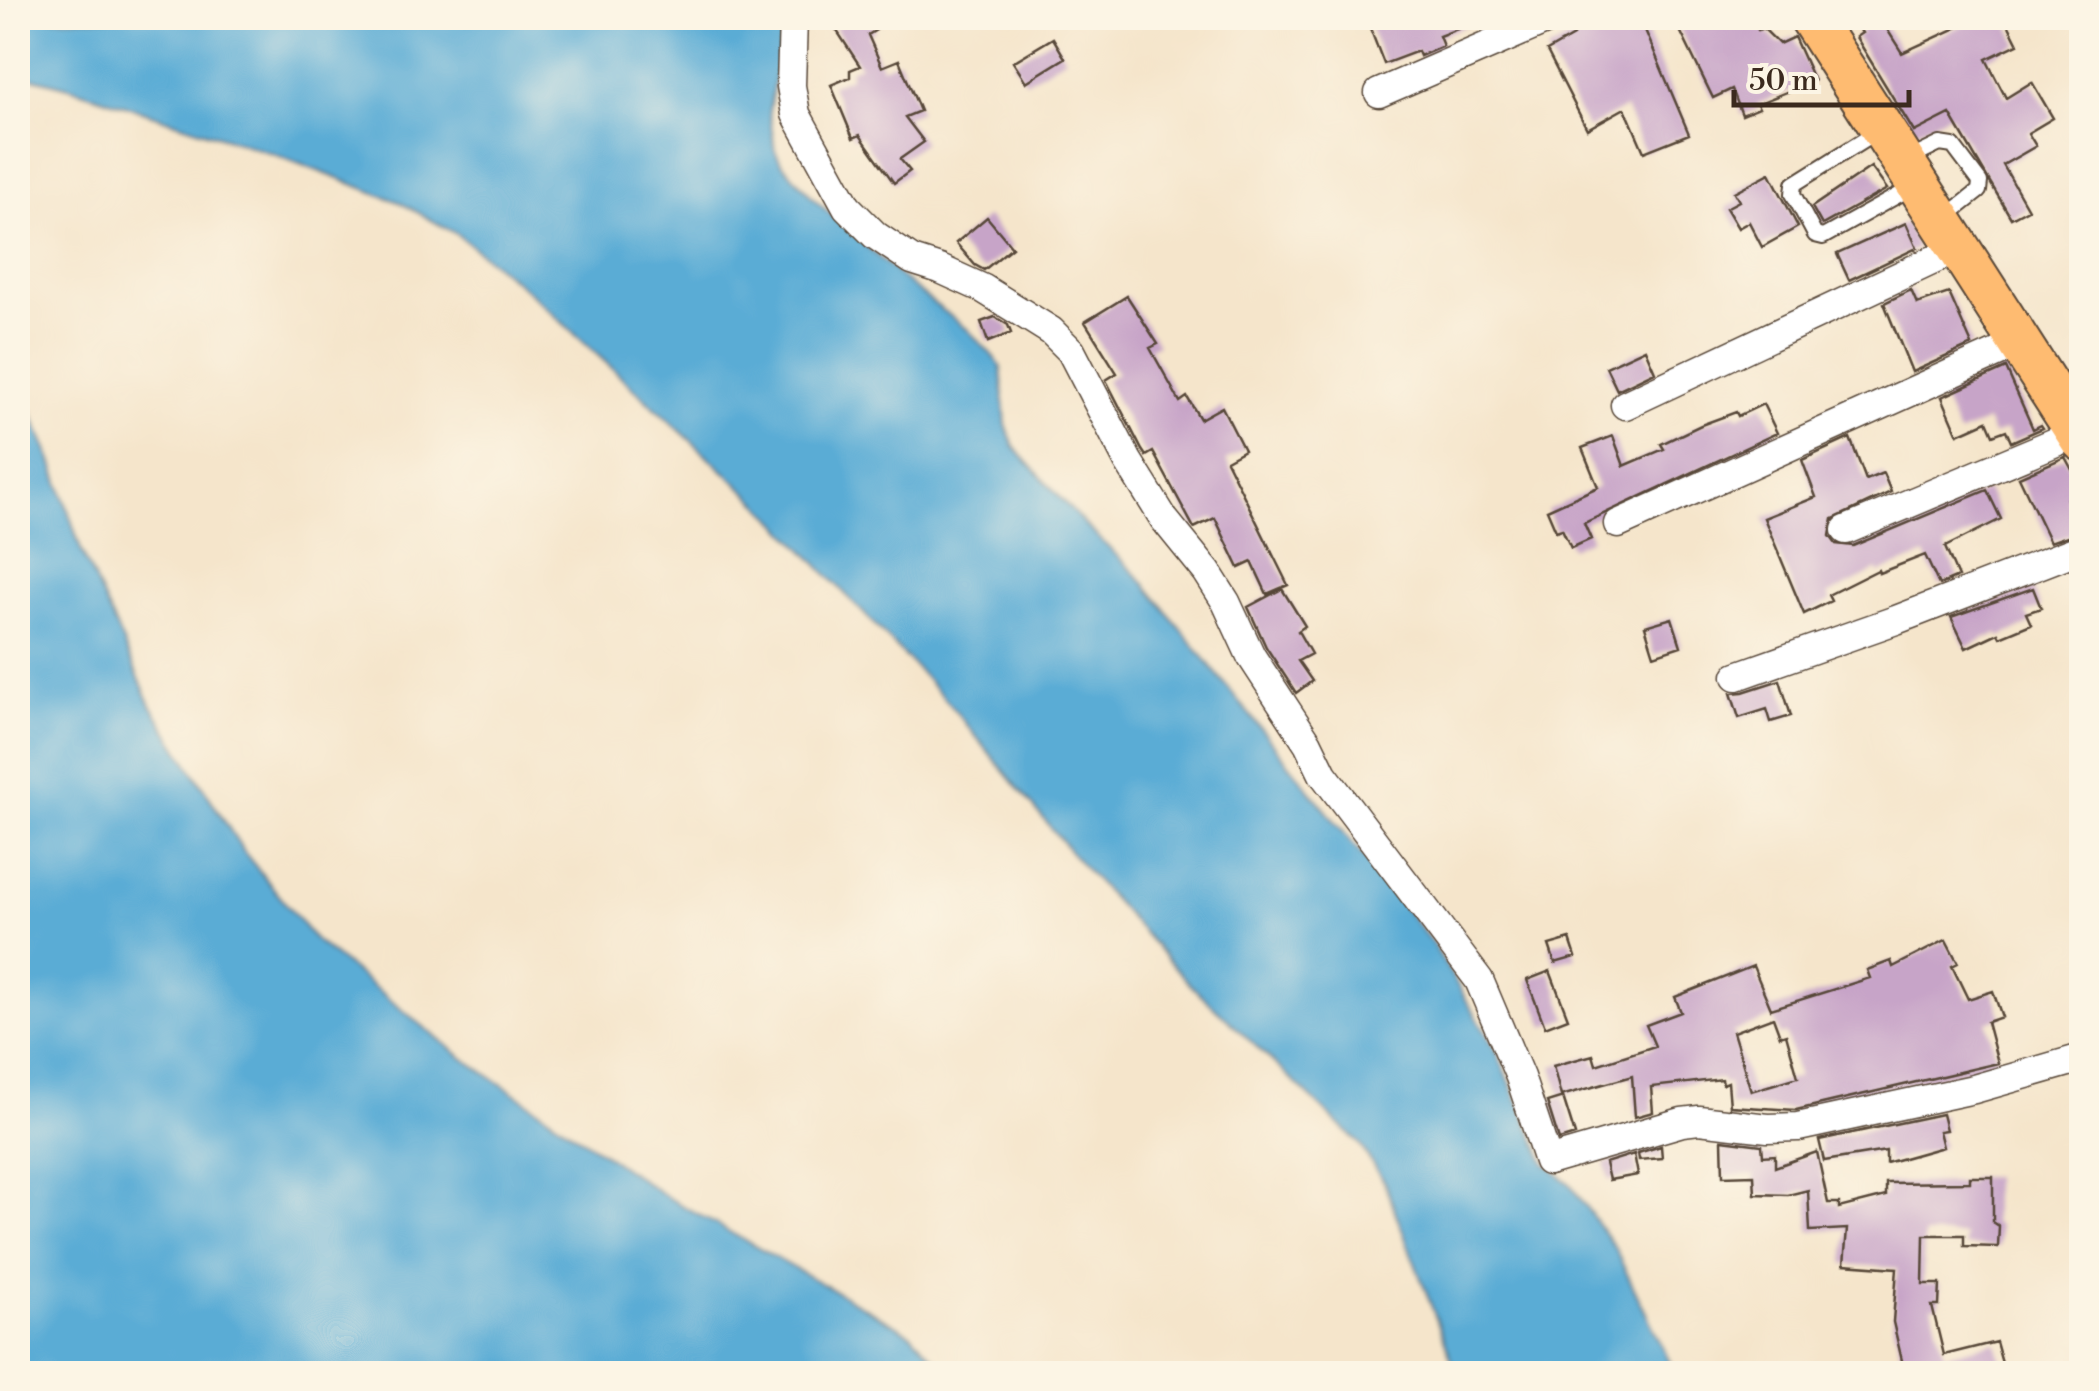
<svg xmlns="http://www.w3.org/2000/svg" width="2099" height="1391" font-family="'Libre Bodoni',serif">
	<style>
		.water { fill: #5aacd5; stroke: #4a6b7a; stroke-width: 2.5 }
		.building { fill: #c7a4c8; fill-rule: evenodd }
		.lines { fill: none; stroke-linecap: round; stroke-linejoin: round }
		.service-casing { stroke: #574638; stroke-width: 18 }
		.minor-casing { stroke: #574638; stroke-width: 31 }
		.primary-casing { stroke: #574638; stroke-width: 46 }
		.service { stroke: #fff; stroke-width: 14 }
		.minor { stroke: #fff; stroke-width: 28 }
		.primary { stroke: #febb71; stroke-width: 42 }
	</style>
	<rect width="100%" height="100%" fill="#fcf5e5"/>
	<filter id="ink" filterUnits="userSpaceOnUse"><feTurbulence type="fractalNoise" baseFrequency=".01" numOctaves="2"/><feDisplacementMap in="SourceGraphic" scale="20" xChannelSelector="R" yChannelSelector="G"/><feConvolveMatrix kernelMatrix="1 2 1 2 8 2 1 2 1" color-interpolation-filters="sRGB"/></filter>
	<filter id="wash" filterUnits="userSpaceOnUse"><feTurbulence type="fractalNoise" baseFrequency=".0048" numOctaves="4" result="noise"/><feDisplacementMap in="SourceGraphic" scale="40" xChannelSelector="R" yChannelSelector="G"/><feGaussianBlur stdDeviation="2.25" result="paint"/><feColorMatrix in="noise" values="0 0 0 0 0 0 0 0 0 0 0 0 0 0 0 0 0 1.4 0 .05"/><feComposite in="paint" operator="in"/></filter>
	<g filter="url(#wash)">
		<rect width="100%" height="100%" fill="#f5e5cb"/>
		<!-- water -->
		<path class="water" d="M18,18H785L769,111L775,150L781,162L815,200L910,285L967,329L995,358L1001,368L1006,425L1014,447L1085,525L1141,579L1433,944L1495,1048L1546,1164L1570,1184L1614,1247L1675,1373H1457L1384,1182L1359,1143L1191,985L1078,861L947,701L760,504L527,290L458,235L399,202L274,154L69,87L18,74Z
			M18,382L52,461L81,550L151,705L244,852L316,941L463,1058L667,1197L910,1333L949,1373H18Z"/>
		<g id="blocks">
			<!-- building -->
			<path class="building" d="M851,18H868L876,30L868,35L882,67L899,60L920,111L905,117L924,142L900,159L910,171L894,183L860,135L853,138L831,85L850,77V70L860,66L835,28Z
				M1382,18H1484V19L1439,36L1443,46L1420,56L1418,51L1384,64L1368,23Z
				M1593,18H1640L1689,134L1644,152L1625,108L1587,129L1547,51L1573,36L1569,28Z
				M1674,18H1750L1758,30L1763,28L1779,44L1794,37L1814,81L1757,104L1759,108L1742,115L1732,89L1713,98Z
				M1852,18H1880L1902,53L1978,18H2005L2018,44L1986,59L2006,98L2032,82L2053,118L2028,133L2036,146L2003,165L2028,209L2011,218L1950,114L1914,132L1856,37L1862,33Z
				M1053,38L1065,58L1026,82L1013,62Z
				M1871,167L1887,189L1822,225L1812,207Z
				M1770,173L1798,227L1762,247L1749,222L1738,228L1726,208L1739,201L1734,192Z
				M987,217L1012,247L984,270L975,265L956,243Z
				M1906,223L1917,248L1849,280L1837,254Z
				M1911,290L1917,304L1949,293L1972,345L1912,372L1884,303Z
				M1127,296L1158,344L1150,348L1180,402L1187,397L1200,419L1222,407L1244,450L1226,460L1288,585L1267,594L1252,562L1239,568L1215,518L1194,528L1153,452L1146,456L1142,450L1106,380L1117,373L1085,322Z
				M995,317L1008,325L1011,333L988,342L981,322Z
				M1645,349L1655,372L1617,390L1606,367Z
				M2006,368L2033,429L2041,425L2043,428L2011,442L2006,430L1993,435L1987,421L1958,434L1942,397Z
				M1763,404L1777,433L1584,523L1591,539L1571,548L1562,529L1556,531L1547,510L1598,487L1582,448L1613,436L1624,466L1664,449L1661,444L1701,425L1736,412L1738,416Z
				M1850,438L1866,480L1883,473L1891,492L1833,519L1830,536L1836,544L1853,546L1987,490L2001,519L1945,547L1958,577L1939,585L1925,555L1879,573L1878,570L1828,595L1831,601L1804,614L1764,518L1816,497L1802,460Z
				M2065,457L2082,488V492L2067,499L2082,531L2050,542L2019,477Z
				M2033,588L2041,608L2026,613L2031,624L2000,637L1998,633L1966,648L1951,617Z
				M1282,589L1305,626L1298,631L1311,654L1298,661L1312,681L1296,693L1266,647L1248,607Z
				M1672,618L1681,646L1654,655L1645,626Z
				M1780,680L1791,716L1771,722L1767,709L1739,718L1731,693L1743,692Z
				M1570,939L1576,957L1555,963L1549,945Z
				M1946,940L1958,963L1952,966L1968,999L1993,991L2002,1017L1987,1022L1998,1063L1796,1110L1730,1106L1728,1082L1723,1084L1722,1079L1651,1087L1653,1112L1635,1117L1632,1076L1561,1096L1553,1066L1593,1055L1596,1065L1655,1046L1646,1025L1681,1012L1675,997L1753,966L1771,1009L1870,978L1867,970L1891,961L1893,967ZM1773,1017L1780,1036L1786,1034L1798,1077L1751,1091L1733,1032Z
				M1550,971L1568,1018L1545,1027L1527,980Z
				M1563,1097L1575,1135L1559,1140L1547,1102Z
				M1942,1114L1946,1130L1939,1131L1943,1147L1886,1163V1151L1824,1161L1819,1140Z
				M1722,1140L1762,1145L1763,1156L1775,1155V1167L1817,1152L1828,1203H1839V1208L1886,1196V1183L1970,1182V1177H1993V1222L1999,1226L1998,1247L1964,1246V1235H1924L1923,1284H1940L1939,1306H1932L1944,1355L1996,1342L2003,1367L1992,1370L1994,1374H1898L1897,1367L1903,1365L1893,1322L1897,1268L1844,1264L1847,1229L1810,1231L1808,1190L1788,1195L1755,1194L1754,1175L1723,1176Z
				M1661,1146L1662,1158L1639,1160L1638,1153Z
				M1634,1154L1638,1175L1609,1180L1605,1163Z"/>
		</g>
	</g>
	<g filter="url(#ink)">
		<use href="#blocks" fill-opacity="0" stroke="#574638" stroke-width="2.5"/>
		<g class="lines">
			<defs>
				<path id="service" d="M1877,132L1794,184L1793,194L1815,235L1823,237L1915,186
					M1909,159L1940,144L1953,146L1980,182L1979,191L1946,217
					M2056,389L2082,379"/>
				<path id="minor" d="M793,18L791,86L796,114L847,207L875,235L912,260L940,269L982,288L1051,331L1071,351L1128,461L1164,519L1207,572L1226,602L1251,656L1308,743L1323,774L1479,980L1520,1077L1548,1161L1682,1122L1699,1120L1768,1128L1798,1127L1974,1089L2082,1058
					M1379,93L1552,18
					M1625,405L1959,248
					M1618,524L2019,343
					M1846,530L2077,433
					M1737,676L1896,620L2082,548"/>
				<path id="primary" d="M1811,18L2082,440"/>
			</defs>
			<!-- service casing -->
			<use href="#service" class="service-casing"/>
			<!-- minor casing -->
			<use href="#minor" class="minor-casing"/>
			<!-- primary casing -->
			<use href="#primary" class="primary-casing"/>
			<!-- service -->
			<use href="#service" class="service"/>
			<!-- minor -->
			<use href="#minor" class="minor"/>
			<!-- primary -->
			<use href="#primary" class="primary"/>
		</g>
	</g>
	<!-- margin -->
	<rect width="2099" height="1391" fill="none" stroke="#fcf5e5" stroke-width="60"/>
	<!-- scale -->
	<path d="M1734 90v15h175v-15" fill="none" stroke="#3b2a1e" stroke-width="5"/>
	<text x="1749" y="90" font-size="30" fill="#3b2a1e" stroke="#fcf5e5" stroke-width="8" paint-order="stroke">50 m</text>
</svg>
